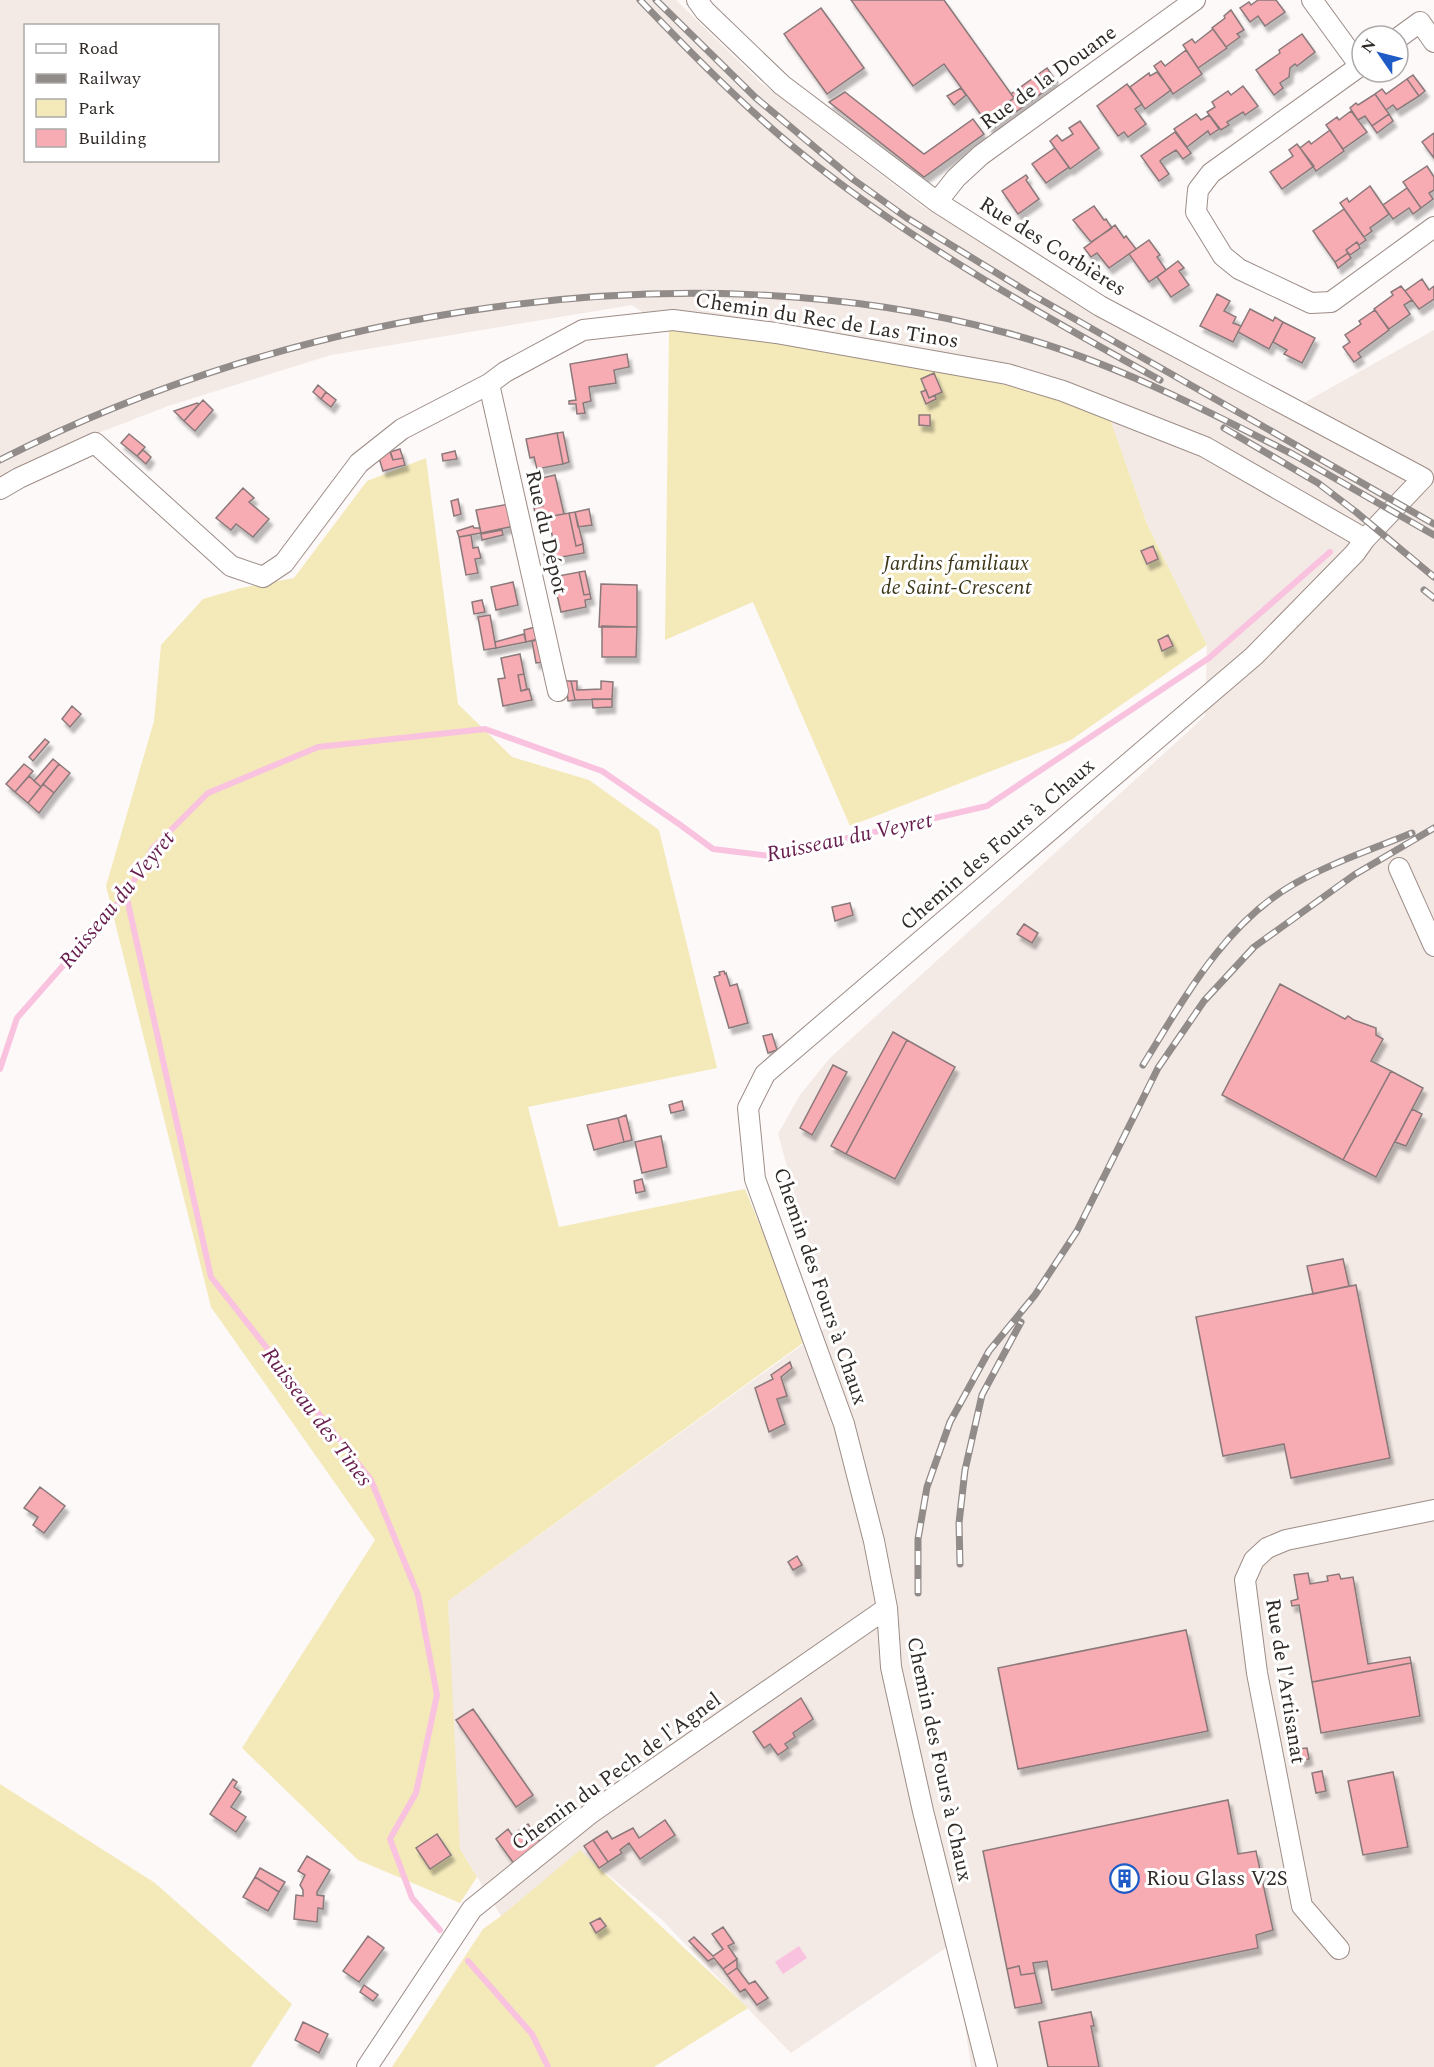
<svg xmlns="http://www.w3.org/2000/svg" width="1434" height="2067" font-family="Spectral,serif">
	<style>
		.built { fill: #f3e9e5; fill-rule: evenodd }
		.green { fill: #f3e9b9 }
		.water { fill: #f9c3e0 }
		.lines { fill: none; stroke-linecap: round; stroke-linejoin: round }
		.stream { stroke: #f9c3e0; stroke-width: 6 }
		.building { fill: #f7abb2; stroke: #8a797a; stroke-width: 1.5; filter: url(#shadow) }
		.minor-casing { stroke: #9d8d87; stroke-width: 22 }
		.minor { stroke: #fff; stroke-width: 20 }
		.rail-casing { stroke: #918b89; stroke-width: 7 }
		.rail { stroke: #fff; stroke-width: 4.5; stroke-dasharray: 14; stroke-linecap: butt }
		.labels { text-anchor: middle; stroke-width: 6; stroke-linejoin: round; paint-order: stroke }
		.street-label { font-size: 21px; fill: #312b28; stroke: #fff }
		.park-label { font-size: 21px; font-style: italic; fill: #3d3618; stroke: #fff }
		.poi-label { font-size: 21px; fill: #312b28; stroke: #fff; text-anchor: start }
		.water-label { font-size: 22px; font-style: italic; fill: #661c4c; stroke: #fff }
	</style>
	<defs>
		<filter id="shadow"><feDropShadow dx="3.5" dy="6" stdDeviation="1.5" flood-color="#0004"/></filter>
	</defs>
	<rect width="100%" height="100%" fill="#fdf9f8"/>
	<!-- built -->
	<path class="built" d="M0,0H676L760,82L922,206L1097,314L1282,415L1434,330V2067H971L953,1943L791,2053L661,1919L580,1851L501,1916L460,1849L453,1757L448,1601L831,1324L778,1134L800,1095L829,1059L1205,716L1207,645L1147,524L1108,413L819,347L669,330L632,305L331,355L168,406L88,437L0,487ZM26,26H218V160H26Z"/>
	<!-- green -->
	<path class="green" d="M669,330L819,347L949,371L1018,386L1108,413L1147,524L1207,645L1071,740L850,826L753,602L665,640Z
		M426,458L458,704L512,757L589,780L659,830L717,1068L528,1107L559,1227L745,1189L807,1340L448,1601L460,1849L477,1877L460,1903L358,1860L242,1748L375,1540L211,1307L106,886L154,721L161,645L203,599L241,588L294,578L367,481Z
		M0,1784L155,1883L292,2004L251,2067H0Z
		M580,1850L748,2008L654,2067H392L483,1929L501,1916Z"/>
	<!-- water -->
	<path class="water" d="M799,1946L807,1958L783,1974L775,1962Z"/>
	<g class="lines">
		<!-- stream -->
		<path class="stream" d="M126,894L211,1277L371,1480L418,1595L437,1695L416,1793L390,1839L412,1898L440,1930
			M0,1069L17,1018L126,894L153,848L208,793L318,747L485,729L602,771L679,824L713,849L770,856L987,806L1209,658L1330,552
			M468,1961L532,2034L548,2067"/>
	</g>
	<!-- building -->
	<path class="building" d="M851,0H944L1014,98L984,119L944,64L913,86Z
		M1258,0H1276L1285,12L1265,26L1258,16L1250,22L1240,8L1249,2L1251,5Z
		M821,8L864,68L827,94L784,34Z
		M1231,10L1244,30L1237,34L1240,37L1226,47L1212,28L1225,18L1224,16Z
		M1213,29L1227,48L1198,68L1183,45L1192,39L1195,43Z
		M1302,34L1315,52L1297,66L1295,64L1290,68L1289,77L1280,83L1283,88L1274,95L1256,70L1280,53L1279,50Z
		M1186,50L1202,74L1173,94L1154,66L1161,61L1165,66Z
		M1047,68L1057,82L991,130L984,119L1014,98L1011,94Z
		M1157,72L1171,90L1145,109L1130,87L1149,73L1150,76Z
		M1413,75L1425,91L1419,96L1407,79Z
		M1407,79L1419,96L1397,110L1393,105L1386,110L1375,94L1382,89L1386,94Z
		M1127,84L1142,104L1135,109L1146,124L1128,137L1124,132L1118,136L1097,106Z
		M1243,86L1258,106L1245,115L1243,112L1227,122L1229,125L1221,130L1207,112L1215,107L1212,102L1228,91L1231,95Z
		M961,88L966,95L954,105L947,96Z
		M845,92L924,154L973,119L984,134L924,177L829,102Z
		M1375,94L1389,114L1372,126L1365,116L1358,120L1350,108L1356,103L1358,105Z
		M1351,111L1367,132L1343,149L1326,125L1337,117L1339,120Z
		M1196,114L1201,120L1209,115L1219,129L1210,135L1208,131L1187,147L1174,129Z
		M1389,114L1393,121L1377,133L1372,126Z
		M1080,121L1099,148L1070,169L1050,141L1057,135L1062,141L1073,134L1069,128Z
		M1330,130L1344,151L1316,171L1300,148L1309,141L1311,144Z
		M1175,132L1191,153L1183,159L1176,150L1163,158L1160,161L1169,174L1159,181L1141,156Z
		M1434,133V158L1422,142Z
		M1297,144L1314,166L1282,189L1270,172L1293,156L1289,150Z
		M1055,148L1069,167L1046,183L1032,164Z
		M1427,166L1434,177V190L1429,193L1433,199L1421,208L1403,182Z
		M1026,175L1028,178L1026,180L1039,199L1018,214L1002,191Z
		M1370,186L1389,214L1370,228L1372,231L1364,237L1340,203L1347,198L1349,202Z
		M1407,188L1421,208L1413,214L1409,208L1393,219L1383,205Z
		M1094,206L1104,220L1106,219L1112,228L1091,242L1073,220Z
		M1344,209L1366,240L1359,245L1357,242L1346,250L1348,253L1335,262L1313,231Z
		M1115,225L1124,238L1126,236L1136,249L1109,268L1097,253L1091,257L1084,248Z
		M1149,240L1160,255L1157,257L1166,270L1149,282L1129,254Z
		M1357,242L1360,248L1350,255L1346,250Z
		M1348,253L1351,258L1338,268L1335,262Z
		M1178,261L1184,268L1179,271L1189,285L1171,297L1157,277Z
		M1422,279L1429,290L1434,286V299L1419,309L1405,291Z
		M1401,286L1412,300L1404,305L1410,314L1389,329L1374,309L1393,295L1391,292Z
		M1217,294L1230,301L1224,311L1236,317L1233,323L1241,326L1233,342L1200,326Z
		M1250,309L1273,321L1275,317L1283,322L1269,349L1238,332Z
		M1375,310L1389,330L1358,353L1361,357L1354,362L1343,347L1350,342L1345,335L1361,324L1359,321Z
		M1283,322L1315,338L1302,363L1284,354L1287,350L1273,342Z
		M627,354L629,367L614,370L616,383L589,387L591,401L583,403L585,413L577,414L576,404H569V401L576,400L570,364Z
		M934,373L942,392L929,398L921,379Z
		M318,385L326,392L321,399L313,392Z
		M926,390L929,398L935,395L936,399L926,404L921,392Z
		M326,392L336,400L331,407L321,399Z
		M203,400L213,410L195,431L184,421Z
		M197,403L199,404L184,421L174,411Z
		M919,415H930V426L919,425Z
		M563,432L569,462L563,464L557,433Z
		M557,433L563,464L537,469L534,457L530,458L526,439Z
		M129,434L145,447L137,456L121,443Z
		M400,449L403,458L393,460L390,452Z
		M143,450L151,457L146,464L137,456Z
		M390,450L393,460L403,458L405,465L383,471L379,458Z
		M455,451L457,459L443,461L442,454Z
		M555,475L564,514L536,519L534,508L543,506L541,493L532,495L529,481Z
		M243,488L254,498L249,502L269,519L253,537L236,524L231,530L216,518Z
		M458,499L461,514L454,516L451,501Z
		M509,504L514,526L481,533L476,510Z
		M589,509L592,525L578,527L575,512Z
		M575,512L583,544L576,546L569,513Z
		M569,513L576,546L583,544L584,553L545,560L544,553L555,551L550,524L538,526L536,519Z
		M473,526L474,528H480L481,533L459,537L457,531Z
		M502,530L503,535L482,540L481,534Z
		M471,535L473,548L478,547L481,558L475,559L478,573L466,575L459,537Z
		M1153,546L1158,559L1147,564L1141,551Z
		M585,571L590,594L584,595L579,572Z
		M579,572L584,595L590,594L591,599L585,600L586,607L561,612L553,577Z
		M513,582L518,605L496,610L491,587Z
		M601,584L637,585V627H599Z
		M482,600L485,612L474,614L472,602Z
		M490,615L496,648L484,650L478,617Z
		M602,626L637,627L636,657H602Z
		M535,627L538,639L526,642L524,630Z
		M524,634L526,642L496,648L495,642Z
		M1168,635L1173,646L1162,651L1158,640Z
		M538,640L543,662L536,663L532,641Z
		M520,654L524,674L518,675L521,691L529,689L532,700L503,706L498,679L505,678L501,658Z
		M524,674L527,689L521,691L518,675Z
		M566,681H571L575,700L568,701Z
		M571,681H577V690L601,689V681L613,682L612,699L575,700Z
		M592,699H612V707L593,708Z
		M72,706L81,714L70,727L62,719Z
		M45,739L49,742L33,761L29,757Z
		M53,759L59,764L41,787L34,781Z
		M24,764L33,771L15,792L6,784Z
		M59,764L70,773L54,793L43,784Z
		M29,776L41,787L28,803L15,792Z
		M43,784L54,793L39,813L28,803Z
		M850,903L853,915L835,921L832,907Z
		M1024,924L1038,933L1032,943L1017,934Z
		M724,971L725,974L726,973L730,986L737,984L748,1023L729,1028L714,977L720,975L719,972Z
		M1280,984L1345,1019L1348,1016L1354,1020L1376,1028V1035L1383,1039L1371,1061L1391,1071L1343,1160L1222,1095Z
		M893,1032L907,1040L846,1154L831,1146Z
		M772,1034L777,1050L768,1053L763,1036Z
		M907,1040L955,1067L895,1179L846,1154Z
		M833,1065L847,1072L812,1135L800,1128Z
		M1391,1071L1423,1088L1376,1177L1343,1160Z
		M682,1101L684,1110L671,1113L669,1105Z
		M1412,1109L1422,1114L1406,1146L1395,1142Z
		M626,1115L632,1140L624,1142L618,1118Z
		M618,1118L624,1142L594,1150L587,1125Z
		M661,1136L667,1167L642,1173L635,1142Z
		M642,1179L645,1191L636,1193L634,1181Z
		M1343,1259L1349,1286L1313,1294L1307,1266Z
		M1356,1285L1390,1458L1291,1478L1284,1444L1223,1456L1196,1317Z
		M790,1362L792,1368L781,1377L787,1396L777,1399L785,1424L769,1432L755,1388L773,1379L771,1375Z
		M40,1487L65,1506L44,1533L33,1525L38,1517L24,1508Z
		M797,1556L802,1565L793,1570L788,1562Z
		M1308,1573L1310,1584L1328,1581L1327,1576L1339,1574L1341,1579L1353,1577L1368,1664L1410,1657L1411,1663L1312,1682L1299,1605L1292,1606L1291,1601L1298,1599L1294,1575Z
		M1186,1630L1208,1731L1018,1769L998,1668Z
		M1411,1663L1420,1716L1321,1733L1312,1682Z
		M801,1698L813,1719L793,1733L795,1737L785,1744L788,1748L778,1755L770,1744L764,1748L753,1732Z
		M473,1709L533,1795L516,1807L456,1720Z
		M1307,1748L1309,1759L1301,1761L1298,1749Z
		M1322,1771L1326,1791L1316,1793L1312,1773Z
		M1393,1772L1408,1847L1363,1855L1348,1781Z
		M233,1779L237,1782L234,1787L241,1792L231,1807L246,1817L236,1832L210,1814Z
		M1228,1800L1238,1854L1256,1851L1273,1930L1256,1935L1258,1948L1052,1990L1047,1961L1033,1963L1035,1973L1021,1975L1019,1966L1007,1969L983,1851Z
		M665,1820L675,1835L640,1859L629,1843L620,1850L622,1853L608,1862L593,1840L607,1831L612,1839L633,1828L639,1838Z
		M528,1824L543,1846L515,1865L496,1839L508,1829L512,1835Z
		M437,1834L451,1855L430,1869L416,1848Z
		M593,1840L608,1862L599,1868L584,1846Z
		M307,1856L330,1870L317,1892V1895L324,1896L323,1909L318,1908L317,1922L294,1919L296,1895L303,1896V1890L300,1885L305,1875L298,1871Z
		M260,1868L285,1882L279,1892L255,1877Z
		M255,1877L279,1892L268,1911L243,1897Z
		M600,1918L606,1926L596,1933L590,1923Z
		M723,1927L734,1943L728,1946L737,1959L723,1969L714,1958L708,1961L689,1941L694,1937L713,1956L723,1949L712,1934Z
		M368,1936L384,1948L359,1982L343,1971Z
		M737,1959V1968L727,1975L723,1969Z
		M1019,1966L1021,1975L1035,1973L1042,2003L1015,2008L1007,1969Z
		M737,1968L749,1984L755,1981L768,1998L757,2005L745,1989L740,1992L727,1975Z
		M364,1985L378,1995L373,2001L360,1992Z
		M1091,2012L1094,2026H1091L1099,2067H1048L1039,2022Z
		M303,2022L328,2034L319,2053L295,2040Z"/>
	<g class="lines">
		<defs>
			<path id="minor" d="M697,0L705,11L782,85L937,202L981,230L1100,306L1423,478L1365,539L1355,553L1254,656L765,1074L748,1108L755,1179L844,1424L874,1541L887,1608L891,1667L923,1811L987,2067
				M1312,0L1360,66L1362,65
				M1398,38L1420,22L1434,42
				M1360,66L1211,173L1198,190L1196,212L1223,256L1239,269L1311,303L1331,302L1434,227
				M937,202L956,178L981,155L1195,0
				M489,384L558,691
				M0,489L19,478L95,443L231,566L263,577L284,563L359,463L402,429L489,384L505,372L583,330L673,320L776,333L1007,374L1063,391L1205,447L1365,539
				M1399,868L1434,946
				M1339,1949L1302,1906L1257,1673L1245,1580L1254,1560L1267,1548L1286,1540L1434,1510
				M367,2067L472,1909L591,1813L887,1608"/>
		</defs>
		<!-- minor casing -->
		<use href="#minor" class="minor-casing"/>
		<!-- minor -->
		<use href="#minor" class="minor"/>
		<defs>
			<path id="rail" d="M640,0C690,52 741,104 797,150C909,241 1035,311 1160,380
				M656,0L756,98L854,180L907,218L1031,294L1434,524
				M1224,428L1318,483L1356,512L1434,577
				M1289,452L1434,535
				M0,460C292,310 684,246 1003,332C1107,359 1202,408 1296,456
				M1424,590L1434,598
				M1143,1065C1184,999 1224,924 1294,884C1331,863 1373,849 1412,833
				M960,1564L959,1523L965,1470L982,1395L1021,1322
				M918,1593V1539L927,1487L950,1422L989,1351L1035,1295L1077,1231L1158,1068L1204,1001L1254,947L1354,875L1434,828"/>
		</defs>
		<!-- rail casing -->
		<use href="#rail" class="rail-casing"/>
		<!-- rail -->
		<use href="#rail" class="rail"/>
	</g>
	<!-- icons -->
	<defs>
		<symbol id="building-ring" viewBox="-11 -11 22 22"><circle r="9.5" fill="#fff" stroke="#1f5bc7" stroke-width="1.5"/><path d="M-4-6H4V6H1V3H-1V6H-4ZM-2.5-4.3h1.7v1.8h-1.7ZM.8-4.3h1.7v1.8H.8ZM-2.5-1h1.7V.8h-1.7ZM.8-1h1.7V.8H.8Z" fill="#1f5bc7"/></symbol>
	</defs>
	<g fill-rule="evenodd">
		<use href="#building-ring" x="1108" y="1862" width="33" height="33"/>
	</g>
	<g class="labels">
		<!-- street labels -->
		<g class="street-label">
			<text transform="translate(1048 77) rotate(-36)" y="7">Rue de la Douane</text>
			<text transform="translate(1053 246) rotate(32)" y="7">Rue des Corbières</text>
			<text transform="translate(827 320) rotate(9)" y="7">Chemin du Rec de Las Tinos</text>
			<text transform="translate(547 532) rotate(77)" y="7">Rue du Dépot</text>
			<text transform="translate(997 844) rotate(-41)" y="7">Chemin des Fours à Chaux</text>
			<text transform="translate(821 1286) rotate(71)" y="7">Chemin des Fours à Chaux</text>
			<text transform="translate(1286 1681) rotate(81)" y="7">Rue de l'Artisanat</text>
			<text transform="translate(940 1759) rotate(78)" y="7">Chemin des Fours à Chaux</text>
			<text transform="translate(616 1771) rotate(-36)" y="7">Chemin du Pech de l'Agnel</text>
		</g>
		<!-- park labels -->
		<g class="park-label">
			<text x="956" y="570">Jardins familiaux<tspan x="956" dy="24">de Saint-Crescent</tspan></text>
		</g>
		<!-- poi labels -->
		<g class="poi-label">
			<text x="1146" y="1885">Riou Glass V2S</text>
		</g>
		<!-- water labels -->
		<g class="water-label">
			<text transform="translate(849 836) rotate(-12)" y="8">Ruisseau du Veyret</text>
			<text transform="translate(116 899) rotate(-51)" y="8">Ruisseau du Veyret</text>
			<text transform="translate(318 1416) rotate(53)" y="8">Ruisseau des Tines</text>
		</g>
	</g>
	<!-- legend -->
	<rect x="24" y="24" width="195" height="138" fill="#ffffff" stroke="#adaaa9" stroke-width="1.5"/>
	<rect x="36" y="44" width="30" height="9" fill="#ffffff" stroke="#adaaa9" stroke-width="1.5"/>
	<text x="78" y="54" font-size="18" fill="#312b28">Road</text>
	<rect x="36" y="74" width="30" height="9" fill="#918b89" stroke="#adaaa9" stroke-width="1.5"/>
	<text x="78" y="84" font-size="18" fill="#312b28">Railway</text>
	<rect x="36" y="99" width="30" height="18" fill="#f3e9b9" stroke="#adaaa9" stroke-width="1.5"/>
	<text x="78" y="114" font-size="18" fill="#312b28">Park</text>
	<rect x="36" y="129" width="30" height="18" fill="#f7abb2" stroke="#adaaa9" stroke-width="1.5"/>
	<text x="78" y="144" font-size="18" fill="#312b28">Building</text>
	<!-- north arrow -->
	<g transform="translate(1380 54) rotate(305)"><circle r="28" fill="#ffffff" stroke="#adaaa9" stroke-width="1.5"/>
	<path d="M0-4.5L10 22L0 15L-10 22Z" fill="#1f5bc7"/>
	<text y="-9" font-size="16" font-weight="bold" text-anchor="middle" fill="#312b28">N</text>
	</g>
</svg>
